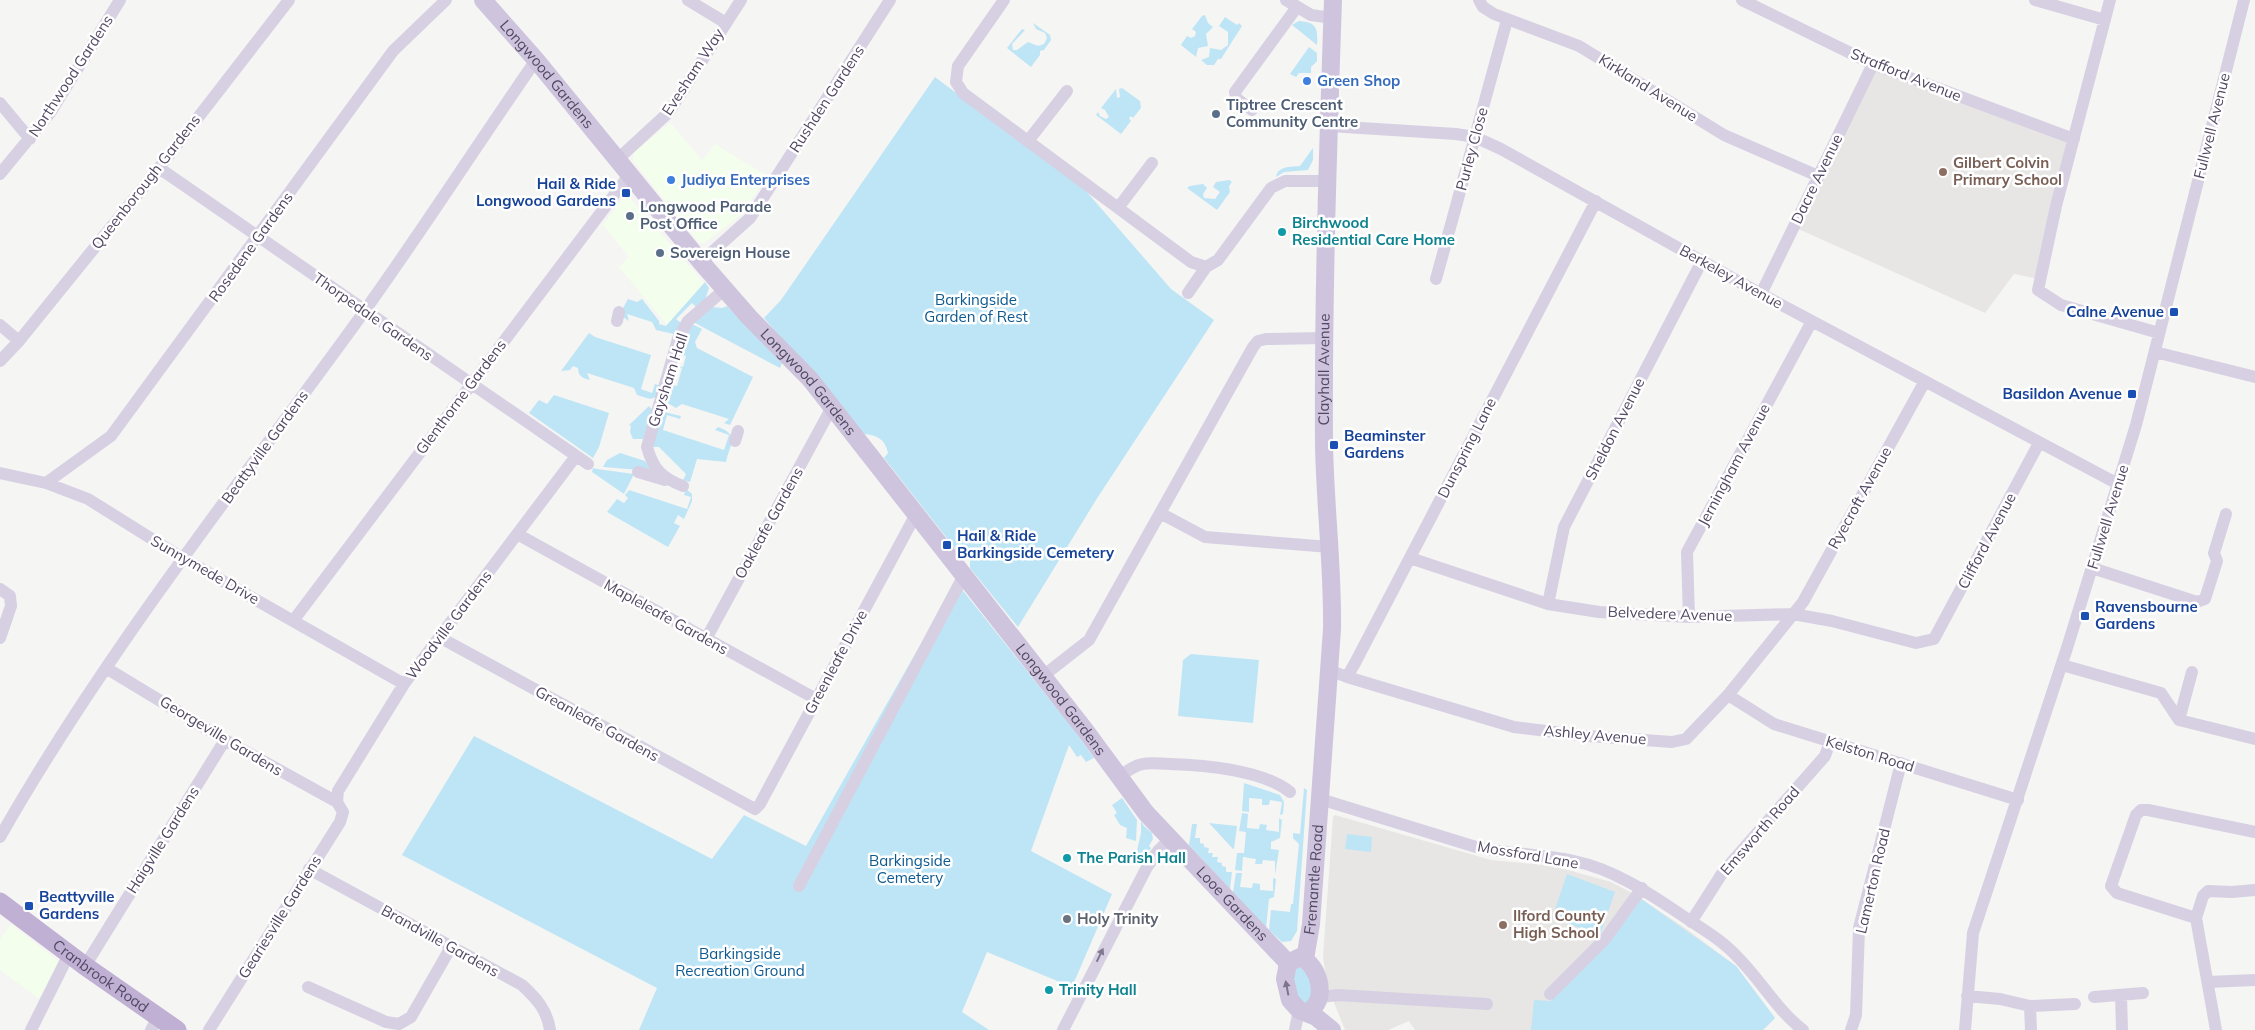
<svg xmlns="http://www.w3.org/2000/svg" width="2255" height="1030" font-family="Mulish,sans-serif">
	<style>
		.commercial { fill: #f4feed }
		.education { fill: #e7e6e4 }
		.green { fill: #bee5f5 }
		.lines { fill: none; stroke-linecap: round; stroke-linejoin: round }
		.street { stroke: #d7d0e3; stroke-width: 12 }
		.secondary { stroke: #cfc4dd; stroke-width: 18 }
		.primary { stroke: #bfb0d4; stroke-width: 19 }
		.oneway { fill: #817890 }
		.oneway2 { fill: #7e738e }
		.shop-dot { fill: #3f7fe0; stroke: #fff; stroke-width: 2 }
		.service-dot { fill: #5c6f8a; stroke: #fff; stroke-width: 2 }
		.education-dot { fill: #8d6e63; stroke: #fff; stroke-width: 2 }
		.transit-dot { fill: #1a4fb4; stroke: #fff; stroke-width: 2 }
		.culture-dot { fill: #0f9aa8; stroke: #fff; stroke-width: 2 }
		.worship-dot { fill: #6b7280; stroke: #fff; stroke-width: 2 }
		.labels { text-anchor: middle; stroke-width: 5; stroke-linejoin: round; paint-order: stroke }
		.street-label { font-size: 15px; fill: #524863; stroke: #fff }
		.shop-label { font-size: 15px; font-weight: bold; fill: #366cbe; stroke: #fff; text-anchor: start }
		.service-label { font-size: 15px; font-weight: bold; fill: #4e5e75; stroke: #fff; text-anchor: start }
		.education-label { font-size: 15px; font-weight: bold; fill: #785e54; stroke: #fff; text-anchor: start }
		.transit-label { font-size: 15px; font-weight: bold; fill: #164399; stroke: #fff; text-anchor: start }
		.culture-label { font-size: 15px; font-weight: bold; fill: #0d838f; stroke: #fff; text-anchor: start }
		.park-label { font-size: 15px; fill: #0c5990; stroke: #fff }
		.worship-label { font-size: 15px; font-weight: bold; fill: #5b616d; stroke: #fff; text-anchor: start }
	</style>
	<rect width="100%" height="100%" fill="#f5f5f3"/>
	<!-- commercial -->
	<path class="commercial" d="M670,123L702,160L715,144L767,176L740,216L704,243H699L633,161L634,152Z
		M623,198H630L705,284L667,325L619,267L629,257L603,225Z
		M11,924L59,962L39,999L0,970V940Z"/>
	<!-- education -->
	<path class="education" d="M1873,64L2074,139L2039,279L2014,274L1985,313L1794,227Z
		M1335,815L1491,860L1554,866L1611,882L1632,893L1685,928L1736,966L1775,1018L1763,1030H1415L1409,1021L1388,1030H1345L1331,995L1326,977L1323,957L1333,817Z"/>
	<!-- green -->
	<path class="green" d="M1205,15L1208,23L1213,27L1206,34L1208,46L1198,48L1196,57L1181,45L1187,36L1191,38L1195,36L1196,32L1192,29L1202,16Z
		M1225,17L1237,25L1239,23L1242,26L1221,59H1218L1214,65H1207L1201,60L1209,57L1210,48L1221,50L1228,45V32L1219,26Z
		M1299,21C1317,22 1318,29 1317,45L1292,25Z
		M1033,23L1050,35L1051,40L1044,50L1040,51V55L1031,67L1007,48L1022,29L1025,30L1012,44L1013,50H1017L1028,42L1038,46L1044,44L1047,38L1045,33L1036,29Z
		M1309,47L1317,53V61L1311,67V73H1299L1296,77L1290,74Z
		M935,77L1086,191L1171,289L1214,320L1096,500L1018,627L970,568V559L964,552L957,551L884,458L888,453C885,439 877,435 864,434L764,318L781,300Z
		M1122,88L1140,101L1141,108L1133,118L1131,116L1129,118L1131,121L1121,134L1096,115L1098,112L1100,116L1106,119L1109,117L1105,110L1101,108L1116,89L1117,98L1120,97L1119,89Z
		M1313,148V160L1308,170L1284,172L1276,177C1278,166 1290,167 1300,166Z
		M1229,180L1232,182L1229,186L1230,192L1217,210L1187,188L1190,186L1203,184L1207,188L1203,194L1204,198L1215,199L1220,192L1213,187L1216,182Z
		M705,282L709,288L705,300L696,307L692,303L676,319L682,324L674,334L656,330L652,322L627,314L629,321L623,317L622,310L628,299L637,302L642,299L659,321V324L666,326Z
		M727,306L782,363L780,368L693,322L713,307L722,308Z
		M692,324L702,329L695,342L697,348L753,377L730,425L724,423L729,419L682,404L676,408L666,402L670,384L677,386L682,368L675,366L683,367L686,356L679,354Z
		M589,333L595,337L651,355L641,389L652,393L655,384L661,386L656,397L650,399L637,395L634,388L587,373L590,380C582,378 578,376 578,368L573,366L570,370L561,371Z
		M554,395L609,413L599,447L593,458L529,413L539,400L547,404Z
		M649,406L652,410L643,439H633L630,432L631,426L629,425Z
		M664,412L681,416L680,419L667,415L663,430L724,450L729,435L715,430L718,427C741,435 729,445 726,462L697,459L690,482L683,480L686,474L659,447H652L661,414Z
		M620,453L645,461L652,471L603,467L607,460Z
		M593,468L597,469L634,474L624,494L592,472Z
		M686,489L692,494V501L684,519L678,515L674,523L680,526L668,547L607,512L617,499L624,503L628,498L625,495L629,490L687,509L691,497L684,495Z
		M956,582L1074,730L1094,758L1086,762L1081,755L1077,757L1069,745L1031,851L1112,894L1072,987L987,952L962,1012L989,1030H639L657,988L402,855L474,736L712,859L744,815L806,846Z
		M1191,654L1259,660L1253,723L1178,716L1183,660Z
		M1244,783L1280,795L1284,802L1283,814L1280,815L1282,802L1270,800L1269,805H1262V799L1249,798V812L1242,811Z
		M1304,788L1307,790L1297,931L1291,941L1282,942L1269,930L1271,910L1290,912L1291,904H1293L1299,844L1293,838V833L1300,834Z
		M1122,798L1137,820L1136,841L1126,838L1127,828L1120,825L1114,815L1117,813L1112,805Z
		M1242,813L1248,814L1247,828L1259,829L1260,824L1267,825L1266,830L1279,832V818L1282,820L1280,838L1271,842V849L1279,850L1275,875V861L1263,860L1262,864H1255L1256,859L1243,857L1242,871L1235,870L1237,853H1244L1246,832L1239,831Z
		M1141,821L1144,826L1152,833L1153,839L1149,846L1151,848L1142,862L1135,859L1141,833Z
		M1209,823L1237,826L1234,849H1233Z
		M1192,824H1197L1195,838H1200V843L1204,844V847L1209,848L1208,853H1213L1212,857H1218L1217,862L1222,863V866L1226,867V872H1232L1230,889L1189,845Z
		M1347,834L1372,837L1371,852L1345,849Z
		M1236,873H1242L1240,887L1252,888L1253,883L1260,884V890L1273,891V878L1276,879L1274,897L1269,899L1266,928L1233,892Z
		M1567,874L1615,892L1600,935L1552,918Z
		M1640,898L1736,966L1775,1018L1763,1030H1531L1534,1000L1550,1001L1608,943Z
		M1298,964C1315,977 1315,987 1307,1006L1295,994L1292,970Z"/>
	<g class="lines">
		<!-- street -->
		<path class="street" d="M688,0L726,23
			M1004,0L958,66L956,82L963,93L1191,262L1206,267L1218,260L1271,188L1285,181H1327
			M1286,0L1311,15L1332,18
			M1479,0L1483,7L1494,14L1579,46L1724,135L1818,176
			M1742,0L1873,64L2074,139
			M2035,0L2105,20
			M2110,0L2056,206L2038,290L2061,305L2159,333
			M0,103L30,139
			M1252,110L1236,98L1235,92L1297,7
			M1329,126L1456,134L1475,137L1501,149L1761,294L2118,484
			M1028,141L1067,91
			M618,159L669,112L741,0
			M159,168L588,464
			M0,174L50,113L120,0
			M1118,208L1152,163
			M701,262L750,218L890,0
			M1436,279L1507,20
			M1188,293L1206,267
			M1761,294L1873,64
			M617,321L619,312
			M0,325L19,341
			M2155,352L2255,377
			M0,361L19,341L159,168L289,0
			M735,441L738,431
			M638,472L665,480
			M0,473L46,483L88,499L184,559L404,684
			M46,483L111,436L393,51L446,0
			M683,486C662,478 653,469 647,447L678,339L688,321L725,289
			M1160,513L1205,537L1330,547
			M517,534L816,699
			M1410,558L1548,604L1599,612L1689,617L1793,614L1832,621L1916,643L1934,639L2039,443
			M2092,568L2197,602L2205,599L2217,561L2214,553L2226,514
			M0,589L10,596L11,606L0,638
			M1548,604L1564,527L1702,261
			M1689,617L1687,552L1812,321
			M293,621L630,174
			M439,637L755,809L760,804L916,514
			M706,639L832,407
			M2062,665L2161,693L2179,720L2255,739
			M106,668L225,740L337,802
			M1329,670L1347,677L1355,663L1596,201
			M1043,676L1089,640L1253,347L1258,341L1266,339L1324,338
			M1347,677L1514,727L1587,736L1672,742L1686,739L1728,695L1803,602L1925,381
			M1728,695L1774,724L2018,800
			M2179,720L2192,672
			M1119,777C1126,772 1134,765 1143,764C1151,762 1161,764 1170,764C1204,765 1263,770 1290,792
			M1320,799L1476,847C1509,854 1542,854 1574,861C1617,870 1653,896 1689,920C1701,928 1715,936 1726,946C1756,971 1773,1007 1803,1030
			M337,802L338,791L404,684L576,456
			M0,837C100,661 226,501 345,338C412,247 472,152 536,60
			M309,869L522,985C537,999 547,1010 550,1030
			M799,886L964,575
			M2196,918L2117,893L2111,886L2136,815L2141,810H2148L2255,832
			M1691,922L1723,872L1825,756L1830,742
			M85,966L225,740
			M2208,982L2255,980
			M308,987L386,1022L399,1024L411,1017L451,947
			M1550,994L1605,939L1642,888
			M2121,995L2122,1030
			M1967,996L2000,999L2030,1006L2075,1004
			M1320,997L1338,995L1487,1004
			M2094,997L2143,993
			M2030,1006L2031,1030
			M31,1030L69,954
			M151,1030L158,1017
			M209,1030L340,822L343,812L337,802
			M1063,1030L1147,867L1158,851L1170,839
			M1295,1030L1299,1010
			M1851,1030L1856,1015L1859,928L1901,763
			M1965,1030L1973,933L2067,648L2136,425L2244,0
			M2216,1030L2196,918L2203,896L2208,891L2232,892L2255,890"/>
		<!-- secondary -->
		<g class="secondary">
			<path id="s1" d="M483,0L536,60L701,262L749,317L810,379L1085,730L1146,813L1288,963"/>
			<path id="s2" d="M1305,959L1311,924L1332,629C1333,567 1325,506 1324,444C1323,296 1328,148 1333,0"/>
			<path d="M1307,1012C1329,1002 1320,965 1300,957L1288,963L1285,979L1290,1000L1299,1010L1316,1017L1332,1030"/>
		</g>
		<!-- primary -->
		<path class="primary" id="s3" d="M0,902L85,966L177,1030"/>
	</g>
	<!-- one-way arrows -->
	<defs><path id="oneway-solid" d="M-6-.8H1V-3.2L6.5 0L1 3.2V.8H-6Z" transform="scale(1.25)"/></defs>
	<use class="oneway" href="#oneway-solid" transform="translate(1100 955) rotate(-64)"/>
	<use class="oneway2" href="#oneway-solid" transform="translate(1287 988) rotate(-101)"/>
	<!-- markers -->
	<g class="shop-dot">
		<circle cx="1307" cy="81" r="5"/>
		<circle cx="671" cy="180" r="5"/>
	</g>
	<g class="service-dot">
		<circle cx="1216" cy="114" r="5"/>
		<circle cx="630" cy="216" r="5"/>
		<circle cx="660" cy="253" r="5"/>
	</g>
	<g class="education-dot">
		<circle cx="1943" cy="172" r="5"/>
		<circle cx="1503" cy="925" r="5"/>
	</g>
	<g class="transit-dot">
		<rect x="621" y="188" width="10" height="10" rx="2.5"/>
		<rect x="2169" y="307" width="10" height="10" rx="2.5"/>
		<rect x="2127" y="389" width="10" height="10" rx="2.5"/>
		<rect x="1329" y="440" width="10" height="10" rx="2.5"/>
		<rect x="942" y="540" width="10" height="10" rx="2.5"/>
		<rect x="2080" y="611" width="10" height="10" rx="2.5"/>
		<rect x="24" y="901" width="10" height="10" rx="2.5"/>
	</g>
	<g class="culture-dot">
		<circle cx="1282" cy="232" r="5"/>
		<circle cx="1067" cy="858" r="5"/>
		<circle cx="1049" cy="990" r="5"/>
	</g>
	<circle class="worship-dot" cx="1067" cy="919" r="5"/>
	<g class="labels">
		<!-- street labels -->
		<g class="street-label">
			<text transform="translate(693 72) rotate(-57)" y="5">Evesham Way</text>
			<text dy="5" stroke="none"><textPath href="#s1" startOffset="98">Longwood Gardens</textPath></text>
			<text transform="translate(1906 75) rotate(22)" y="5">Strafford Avenue</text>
			<text transform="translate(71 76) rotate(-57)" y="5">Northwood Gardens</text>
			<text transform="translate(1648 88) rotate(32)" y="5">Kirkland Avenue</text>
			<text transform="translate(827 99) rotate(-57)" y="5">Rushden Gardens</text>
			<text transform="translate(2212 126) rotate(-76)" y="5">Fullwell Avenue</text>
			<text transform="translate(1472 149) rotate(-75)" y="5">Purley Close</text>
			<text transform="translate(1817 179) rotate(-64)" y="5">Dacre Avenue</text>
			<text transform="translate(146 182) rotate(-52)" y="5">Queenborough Gardens</text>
			<text transform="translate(251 247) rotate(-54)" y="5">Rosedene Gardens</text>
			<text transform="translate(1731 277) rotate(29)" y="5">Berkeley Avenue</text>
			<text transform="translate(373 317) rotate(35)" y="5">Thorpedale Gardens</text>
			<text dy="5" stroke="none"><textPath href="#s2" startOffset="591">Clayhall Avenue</textPath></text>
			<text transform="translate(668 380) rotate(-72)" y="5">Gaysham Hall</text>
			<text dy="5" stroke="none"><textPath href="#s1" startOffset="502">Longwood Gardens</textPath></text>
			<text transform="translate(461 397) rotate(-53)" y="5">Glenthorne Gardens</text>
			<text transform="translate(1615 429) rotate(-63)" y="5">Sheldon Avenue</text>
			<text transform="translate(265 447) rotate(-54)" y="5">Beattyville Gardens</text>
			<text transform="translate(1467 448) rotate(-63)" y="5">Dunspring Lane</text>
			<text transform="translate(1734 465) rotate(-62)" y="5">Jerningham Avenue</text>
			<text transform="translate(1860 498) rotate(-61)" y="5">Ryecroft Avenue</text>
			<text transform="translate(2108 517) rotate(-73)" y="5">Fullwell Avenue</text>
			<text transform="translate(769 523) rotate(-61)" y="5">Oakleafe Gardens</text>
			<text transform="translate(1987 541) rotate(-62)" y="5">Clifford Avenue</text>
			<text transform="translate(205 570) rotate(30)" y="5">Sunnymede Drive</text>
			<text transform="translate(1670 614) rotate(2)" y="5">Belvedere Avenue</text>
			<text transform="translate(666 617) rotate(29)" y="5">Mapleleafe Gardens</text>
			<text transform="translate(449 625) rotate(-53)" y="5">Woodville Gardens</text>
			<text transform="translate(836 662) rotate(-62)" y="5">Greenleafe Drive</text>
			<text dy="5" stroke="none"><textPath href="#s1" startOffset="908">Longwood Gardens</textPath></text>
			<text transform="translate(597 724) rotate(29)" y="5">Greanleafe Gardens</text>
			<text transform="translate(1595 735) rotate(5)" y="5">Ashley Avenue</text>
			<text transform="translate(221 736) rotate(31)" y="5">Georgeville Gardens</text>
			<text transform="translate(1870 754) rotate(17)" y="5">Kelston Road</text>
			<text transform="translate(1760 831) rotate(-49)" y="5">Emsworth Road</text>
			<text transform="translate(163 840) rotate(-58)" y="5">Haigville Gardens</text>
			<text transform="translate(1528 855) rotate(10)" y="5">Mossford Lane</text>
			<text dy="5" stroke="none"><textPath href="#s2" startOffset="80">Fremantle Road</textPath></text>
			<text transform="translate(1873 881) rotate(-77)" y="5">Lamerton Road</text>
			<text dy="5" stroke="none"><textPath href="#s1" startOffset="1175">Looe Gardens</textPath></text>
			<text transform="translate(280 917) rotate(-58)" y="5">Geariesville Gardens</text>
			<text transform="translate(440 941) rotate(29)" y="5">Brandville Gardens</text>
			<text dy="5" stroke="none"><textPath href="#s3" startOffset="125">Cranbrook Road</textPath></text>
		</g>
		<!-- shop labels -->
		<g class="shop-label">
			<text x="1317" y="86">Green Shop</text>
			<text x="681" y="185">Judiya Enterprises</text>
		</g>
		<!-- service labels -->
		<g class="service-label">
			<text x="1226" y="110">Tiptree Crescent<tspan x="1226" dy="17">Community Centre</tspan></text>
			<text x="640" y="212">Longwood Parade<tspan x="640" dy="17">Post Office</tspan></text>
			<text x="670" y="258">Sovereign House</text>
		</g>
		<!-- education labels -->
		<g class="education-label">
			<text x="1953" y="168">Gilbert Colvin<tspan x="1953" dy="17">Primary School</tspan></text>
			<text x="1513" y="921">Ilford County<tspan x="1513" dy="17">High School</tspan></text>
		</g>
		<!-- transit labels -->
		<g class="transit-label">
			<text x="616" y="189" text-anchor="end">Hail &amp; Ride<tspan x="616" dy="17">Longwood Gardens</tspan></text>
			<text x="2164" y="317" text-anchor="end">Calne Avenue</text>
			<text x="2122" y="399" text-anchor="end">Basildon Avenue</text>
			<text x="1344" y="441">Beaminster<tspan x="1344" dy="17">Gardens</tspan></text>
			<text x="957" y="541">Hail &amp; Ride<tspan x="957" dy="17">Barkingside Cemetery</tspan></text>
			<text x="2095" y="612">Ravensbourne<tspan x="2095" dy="17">Gardens</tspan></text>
			<text x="39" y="902">Beattyville<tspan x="39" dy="17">Gardens</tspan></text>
		</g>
		<!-- culture labels -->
		<g class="culture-label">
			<text x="1292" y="228">Birchwood<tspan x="1292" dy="17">Residential Care Home</tspan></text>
			<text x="1077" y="863">The Parish Hall</text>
			<text x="1059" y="995">Trinity Hall</text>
		</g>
		<!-- park labels -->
		<g class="park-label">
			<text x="976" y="305">Barkingside<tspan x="976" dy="17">Garden of Rest</tspan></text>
			<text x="910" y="866">Barkingside<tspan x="910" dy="17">Cemetery</tspan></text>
			<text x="740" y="959">Barkingside<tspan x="740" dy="17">Recreation Ground</tspan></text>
		</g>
		<!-- worship labels -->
		<g class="worship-label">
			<text x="1077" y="924">Holy Trinity</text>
		</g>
	</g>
</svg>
